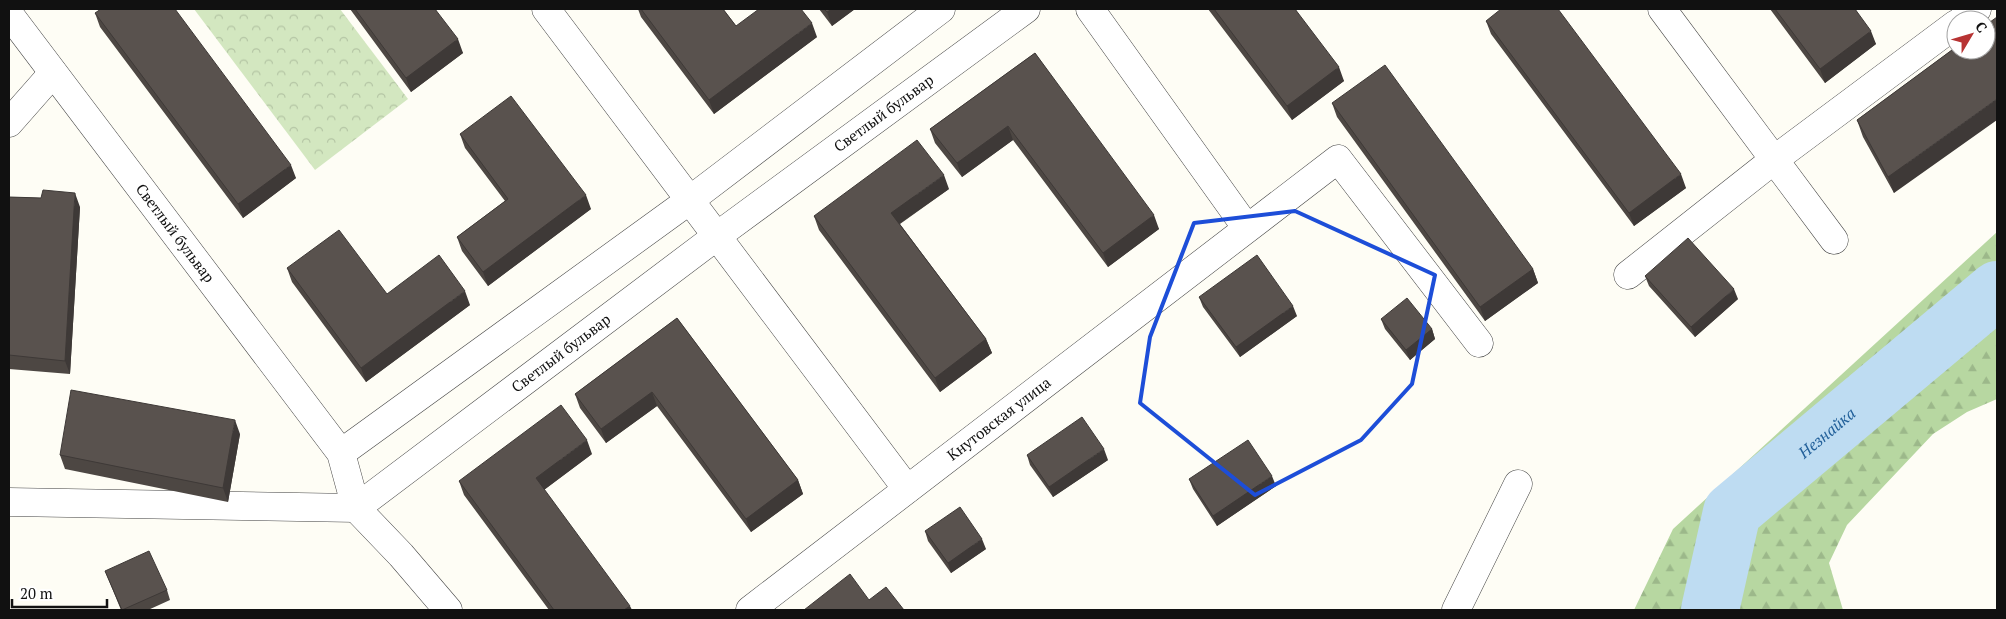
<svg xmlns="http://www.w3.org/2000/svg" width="2006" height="619" font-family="'PT Serif',serif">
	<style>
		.forest { fill: url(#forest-firs) }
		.park { fill: url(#park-crowns) }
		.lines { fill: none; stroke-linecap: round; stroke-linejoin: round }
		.river { stroke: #bedcf2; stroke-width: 58 }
		.minor-casing { stroke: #444; stroke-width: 29 }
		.minor { stroke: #fff; stroke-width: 28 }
		.wall { fill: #4d4743 }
		.shaded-wall { fill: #3e3937 }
		.building { fill: #59524e; stroke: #3e3937 }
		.marked { fill: none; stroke: #1d4ed8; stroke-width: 4; stroke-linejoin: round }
		.labels { text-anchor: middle; stroke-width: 5; stroke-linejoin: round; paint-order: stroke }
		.street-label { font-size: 15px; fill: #111; stroke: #fff }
		.water-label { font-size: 16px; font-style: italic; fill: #22609a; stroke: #fff }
	</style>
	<defs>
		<pattern id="forest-firs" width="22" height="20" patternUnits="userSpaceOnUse" patternTransform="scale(1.25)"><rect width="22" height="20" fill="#b7d7a1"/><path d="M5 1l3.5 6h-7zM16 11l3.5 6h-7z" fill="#9cb88a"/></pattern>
		<pattern id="park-crowns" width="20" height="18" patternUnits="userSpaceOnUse" patternTransform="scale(1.25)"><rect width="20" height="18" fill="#d3e7c0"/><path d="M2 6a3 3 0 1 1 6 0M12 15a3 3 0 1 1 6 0" fill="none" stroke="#b4c5a4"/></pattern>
	</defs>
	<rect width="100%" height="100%" fill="#fefdf5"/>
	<!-- forest -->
	<path class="forest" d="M1997,232V399L1967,412L1933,434L1847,525L1829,563L1843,610H1634L1673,529Z"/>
	<!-- park -->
	<path class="park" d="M194,9H340L408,99L315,170Z"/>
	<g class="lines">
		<!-- river -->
		<path class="river" id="s1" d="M1710,610L1732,512L1997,290"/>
		<defs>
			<g id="minor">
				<path d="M546,9L907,489"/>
				<path d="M1090,9L1246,227"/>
				<path d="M1662,9L1834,240"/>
				<path id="s2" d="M9,14L341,453L356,508L401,555L448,610"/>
				<path d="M1962,20L1977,9"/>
				<path d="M9,123L53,73"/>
				<path d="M1628,275L1775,159L1956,24"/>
				<path d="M341,453L690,200L941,9"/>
				<path id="s3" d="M9,502L356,508L717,236L1026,9"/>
				<path id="s4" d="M750,610L1338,159L1479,343"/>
				<path d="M1456,610L1518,484"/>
			</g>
		</defs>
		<!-- minor casing -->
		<use href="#minor" class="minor-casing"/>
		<!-- minor -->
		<use href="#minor" class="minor"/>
	</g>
	<!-- wall -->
	<path class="wall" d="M350,9H435L463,53L411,92Z
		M638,9H723L736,26L817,37L714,114L641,17Z
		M819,9H855L832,26Z
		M1208,9H1295L1344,81L1292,120Z
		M1770,9H1855L1876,44L1825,83Z
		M95,13L296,178L243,218L100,27Z
		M1486,21L1686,188L1634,226L1491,34Z
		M1956,47L1894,193L1863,137L1857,120Z
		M1035,53L1159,229L1108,267L1013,140L962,177L935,143L930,129Z
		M1332,103L1533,269L1538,283L1485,321L1337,117Z
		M460,134L591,209L488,286L462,251L457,237L505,201L465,148Z
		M949,189L900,224L986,339L992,353L940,392L819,230L814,216Z
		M9,197L41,198L80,207L70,374L9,369Z
		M287,268L387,294L470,305L366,382L292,282Z
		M1645,276L1738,299L1695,337L1649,286Z
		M1199,297L1297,316L1240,357L1203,307Z
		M677,318L798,480L803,494L751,532L657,406L606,443L580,408L575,394Z
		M1381,319L1432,329L1435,339L1410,360L1385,329Z
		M240,434L228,502L65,469L60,455Z
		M592,454L544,490L632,610H549L464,495L459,481Z
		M1027,455L1108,460L1053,497L1030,465Z
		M1189,479L1276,486L1217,526L1193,489Z
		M925,531L986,549L951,573L928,541Z
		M105,571L167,590L170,600L148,610H121Z"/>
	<!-- shaded-wall -->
	<path class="shaded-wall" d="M832,9H855L832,26L827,12Z
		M812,23L817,37L714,114L709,100Z
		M1871,31L1876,44L1825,83L1820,69Z
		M458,39L463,53L411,92L406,78Z
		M1339,67L1344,81L1292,120L1287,106Z
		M1997,99V120L1894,193L1888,177Z
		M1008,126L1013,140L962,177L957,163Z
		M291,165L296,178L243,218L238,204Z
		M1681,174L1686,188L1634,226L1629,213Z
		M944,175L949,189L896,226L891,213Z
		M75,193L80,207L70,374L65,361Z
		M586,195L591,209L488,286L483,272Z
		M1154,215L1159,229L1108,267L1103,253Z
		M1533,269L1538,283L1485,321L1480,307Z
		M1734,289L1738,299L1695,337L1691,327Z
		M465,291L470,305L366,382L361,368Z
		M1293,306L1297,316L1240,357L1236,347Z
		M1432,329L1435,339L1410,360L1406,350Z
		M986,339L992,353L940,392L935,378Z
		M652,392L657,406L606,443L601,429Z
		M235,420L240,434L228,502L223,488Z
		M587,440L592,454L541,492L536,478Z
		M1104,449L1108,460L1053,497L1049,487Z
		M1272,476L1276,486L1217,526L1213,516Z
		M798,480L803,494L751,532L746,519Z
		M982,539L986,549L951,573L948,563Z
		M630,606L632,610H624Z"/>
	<!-- building -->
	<path class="building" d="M101,9H175L291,165L238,204L95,13Z
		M355,9H435L458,39L406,78Z
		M641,9H723L736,26L759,9H801L812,23L709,100Z
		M824,9H832L827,12Z
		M1214,9H1295L1339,67L1287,106Z
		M1501,9H1558L1681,174L1629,213L1486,21Z
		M1775,9H1855L1871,31L1820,69Z
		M1997,17V99L1888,177L1857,120L1956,47V50H1986V25Z
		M1035,53L1154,215L1103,253L1008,126L957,163L930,129Z
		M1385,65L1533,269L1480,307L1332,103Z
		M511,96L586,195L483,272L457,237L508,199L460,134Z
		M917,140L944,175L891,213L986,339L935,378L814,216Z
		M43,190L75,193L65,361L9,355V197L41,198Z
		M339,230L387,294L439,255L465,291L361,368L287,268Z
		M1688,238L1734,289L1691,327L1645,276Z
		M1257,255L1293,306L1236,347L1199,297Z
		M1407,298L1432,329L1406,350L1381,319Z
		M677,318L798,480L746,519L652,392L601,429L575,394Z
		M71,390L235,420L223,488L60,455Z
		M561,405L587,440L536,478L630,606L624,610H554L459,481Z
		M1082,417L1104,449L1049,487L1027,455Z
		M1248,440L1272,476L1213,516L1189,479Z
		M960,507L982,539L948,563L925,531Z
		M149,551L167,590L122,610L105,571Z
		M850,574L869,600L886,587L904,610H804Z"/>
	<!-- marked area -->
	<path class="marked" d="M1295,211L1435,275L1412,384L1361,440L1255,495L1140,403L1150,337L1194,223Z"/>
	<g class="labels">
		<!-- street labels -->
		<g class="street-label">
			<text dy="5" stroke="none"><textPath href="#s3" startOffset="1006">Светлый бульвар</textPath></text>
			<text dy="5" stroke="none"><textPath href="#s2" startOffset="275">Светлый бульвар</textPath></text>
			<text dy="5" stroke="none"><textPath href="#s3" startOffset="604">Светлый бульвар</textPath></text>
			<text dy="5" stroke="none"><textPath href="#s4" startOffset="314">Кнутовская улица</textPath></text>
		</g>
		<!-- water labels -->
		<g class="water-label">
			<text dy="6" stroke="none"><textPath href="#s1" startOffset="224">Незнайка</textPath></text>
		</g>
	</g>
	<!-- border -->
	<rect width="2006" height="619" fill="none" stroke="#111111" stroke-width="20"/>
	<!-- north arrow -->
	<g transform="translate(1971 35) rotate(52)"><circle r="24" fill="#ffffff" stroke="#a0a0a0"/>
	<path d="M0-4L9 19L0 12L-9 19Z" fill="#b73333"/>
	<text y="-8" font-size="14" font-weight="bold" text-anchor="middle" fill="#111111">С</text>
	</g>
	<!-- scale -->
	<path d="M12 599v8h95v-8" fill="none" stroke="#111111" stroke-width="2.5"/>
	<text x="20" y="599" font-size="15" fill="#111111" stroke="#ffffff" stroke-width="4" paint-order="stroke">20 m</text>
</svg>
